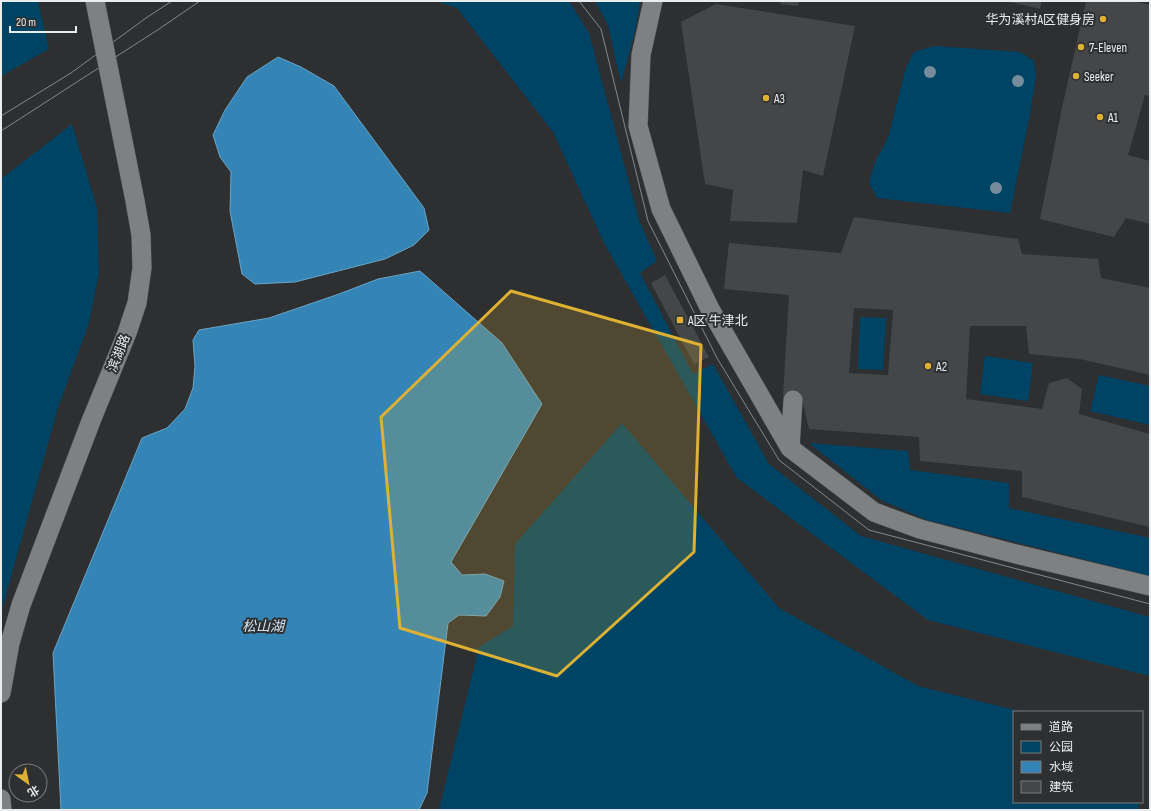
<svg xmlns="http://www.w3.org/2000/svg" width="1151" height="811" font-family="'Sofia Sans Condensed','Noto Sans SC',sans-serif">
	<style>
		.green { fill: #004465 }
		.water { fill: #3485b5; stroke: #6ba4c6 }
		.building { fill: #444648; fill-rule: evenodd }
		.lines { fill: none; stroke-linecap: round; stroke-linejoin: round }
		.street-casing { stroke: #484a4c; stroke-width: 20 }
		.street { stroke: #7e8182; stroke-width: 19 }
		.tram { stroke: #868889; stroke-width: 1 }
		.street-bridge-casing { stroke: #484a4c; stroke-width: 20; stroke-linecap: butt }
		.street-bridge { stroke: #7e8182; stroke-width: 19 }
		.tree { fill: #768c9b }
		.marked { fill: #ddb133; fill-opacity: 0.2; stroke: #ddb133; stroke-width: 3; stroke-linejoin: round }
		.poi-dot { fill: #ddb133; stroke: #2d2f31; stroke-width: 1.5 }
		.labels { text-anchor: middle; stroke-width: 4; stroke-linejoin: round; paint-order: stroke }
		.poi-label { font-size: 13px; fill: #ebeced; stroke: #2d2f31; text-anchor: start }
		.street-label { font-size: 13px; fill: #ebeced; stroke: #2d2f31 }
		.water-label { font-size: 14px; font-style: italic; fill: #d0e3f0; stroke: #2d2f31 }
	</style>
	<rect width="100%" height="100%" fill="#2d2f31"/>
	<!-- green -->
	<path class="green" d="M1,1H38L49,49L1,76Z
		M435,1H569L589,33L639,220L657,261L640,273L693,374L713,364L769,464L861,536L1150,617V676L928,620L737,478L604,243L553,132L457,8Z
		M595,1H640L636,27L621,83L608,25Z
		M934,46L1020,52L1034,61L1036,76L1030,115L1010,213L877,198L869,183L875,162L888,138L906,67L914,52Z
		M72,124L97,208L99,273L89,323L58,408L2,609L1,179Z
		M860,317L886,318L883,370L858,369Z
		M985,356L1033,363L1028,401L980,394Z
		M1099,375L1150,386V425L1090,411Z
		M622,423L779,608L918,686L1023,712H1014V802H1139L1138,810H439L479,647L513,626L515,544Z
		M809,443L908,451L910,470L1009,483V508L1150,538V576L927,520L881,500Z"/>
	<!-- water -->
	<path class="water" d="M278,57L301,67L334,86L424,208L429,230L414,245L385,259L295,282L255,284L242,274L230,211L231,172L220,157L213,135L225,110L247,77Z
		M420,271L502,343L542,404L451,562L462,575L485,574L504,581L500,597L486,616L459,615L448,623L427,793L419,810H61L53,653L142,438L167,428L185,409L193,388L195,366L193,340L199,330L269,318L339,294L378,279Z"/>
	<!-- building -->
	<path class="building" d="M781,1H799L798,6L780,4Z
		M1007,1H1042L1040,9Z
		M1086,1H1133L1150,5V96L1145,95L1128,155L1150,161V224L1126,218L1114,237L1040,219L1062,108Z
		M716,4L855,26L823,176L803,170L797,223L730,221L733,190L705,184L681,22Z
		M854,217L1018,239L1022,254L1098,259L1101,278L1150,288V375L1080,359L1029,354L1026,326H970L966,399L1042,409L1049,383L1067,378L1082,389L1079,414L1150,434V527L1022,497V471L920,461L919,437L809,429L803,404L783,397L789,295L724,289L729,243L841,253ZM854,308L893,310L888,375L849,373Z
		M665,275L709,357L694,364L651,283Z"/>
	<g class="lines">
		<defs>
			<path id="street" d="M653,1L641,55L638,126L661,209L710,309L790,448L874,512L920,529L1020,555L1150,586
				M790,448L793,400
				M1,693L10,643L21,605L91,421L127,333L137,303L142,268L141,235L135,201
				M1,799L2,810"/>
		</defs>
		<!-- street casing -->
		<use href="#street" class="street-casing"/>
		<!-- street -->
		<use href="#street" class="street"/>
		<!-- tram -->
		<path class="tram" d="M579,1L601,29L648,221L717,358L779,460L869,530L1150,604
			M1,116L71,73L146,18L172,1
			M1,131L159,29L200,1"/>
		<defs>
			<path id="street-bridge" d="M95,1L135,201"/>
		</defs>
		<!-- street-bridge casing -->
		<use href="#street-bridge" class="street-bridge-casing"/>
		<!-- street-bridge -->
		<use href="#street-bridge" class="street-bridge"/>
	</g>
	<!-- trees -->
	<g class="tree">
		<circle cx="930" cy="72" r="6"/>
		<circle cx="1018" cy="81" r="6"/>
		<circle cx="996" cy="188" r="6"/>
	</g>
	<!-- marked area -->
	<path class="marked" d="M511,291L701,345L694,552L557,676L400,628L381,417Z"/>
	<!-- markers -->
	<g class="poi-dot">
		<circle cx="1103" cy="19" r="4"/>
		<circle cx="1081" cy="47" r="4"/>
		<circle cx="1076" cy="76" r="4"/>
		<circle cx="766" cy="98" r="4"/>
		<circle cx="1100" cy="117" r="4"/>
		<rect x="676" y="316" width="8" height="8" rx="2"/>
		<circle cx="928" cy="366" r="4"/>
	</g>
	<g class="labels">
		<!-- poi labels -->
		<g class="poi-label">
			<text x="1095" y="24" text-anchor="end">华为溪村A区健身房</text>
			<text x="1089" y="52">7-Eleven</text>
			<text x="1084" y="81">Seeker</text>
			<text x="774" y="103">A3</text>
			<text x="1108" y="122">A1</text>
			<text x="688" y="325">A区 牛津北</text>
			<text x="936" y="371">A2</text>
		</g>
		<!-- street labels -->
		<g class="street-label">
			<text transform="translate(118 353) rotate(-68)" y="5">滨湖路</text>
		</g>
		<!-- water labels -->
		<g class="water-label">
			<text x="263" y="631">松山湖</text>
		</g>
	</g>
	<!-- border -->
	<rect width="1151" height="811" fill="none" stroke="#ebeced" stroke-width="4"/>
	<!-- legend -->
	<rect x="1013" y="711" width="130" height="92" fill="#2d2f31" stroke="#797b7c"/>
	<rect x="1021" y="724" width="20" height="6" fill="#7e8182" stroke="#797b7c"/>
	<text x="1049" y="731" font-size="12" fill="#ebeced">道路</text>
	<rect x="1021" y="741" width="20" height="12" fill="#004465" stroke="#797b7c"/>
	<text x="1049" y="751" font-size="12" fill="#ebeced">公园</text>
	<rect x="1021" y="761" width="20" height="12" fill="#3485b5" stroke="#797b7c"/>
	<text x="1049" y="771" font-size="12" fill="#ebeced">水域</text>
	<rect x="1021" y="781" width="20" height="12" fill="#444648" stroke="#797b7c"/>
	<text x="1049" y="791" font-size="12" fill="#ebeced">建筑</text>
	<!-- north arrow -->
	<g transform="translate(28 783) rotate(147)"><circle r="19" fill="#2d2f31" stroke="#797b7c"/>
	<path d="M0-3L7 15L0 10L-7 15Z" fill="#ddb133"/>
	<text y="-6" font-size="11" font-weight="bold" text-anchor="middle" fill="#ebeced">北</text>
	</g>
	<!-- scale -->
	<path d="M10 26v6h66v-6" fill="none" stroke="#ebeced" stroke-width="2"/>
	<text x="16" y="26" font-size="12" fill="#ebeced" stroke="#2d2f31" stroke-width="3" paint-order="stroke">20 m</text>
</svg>
